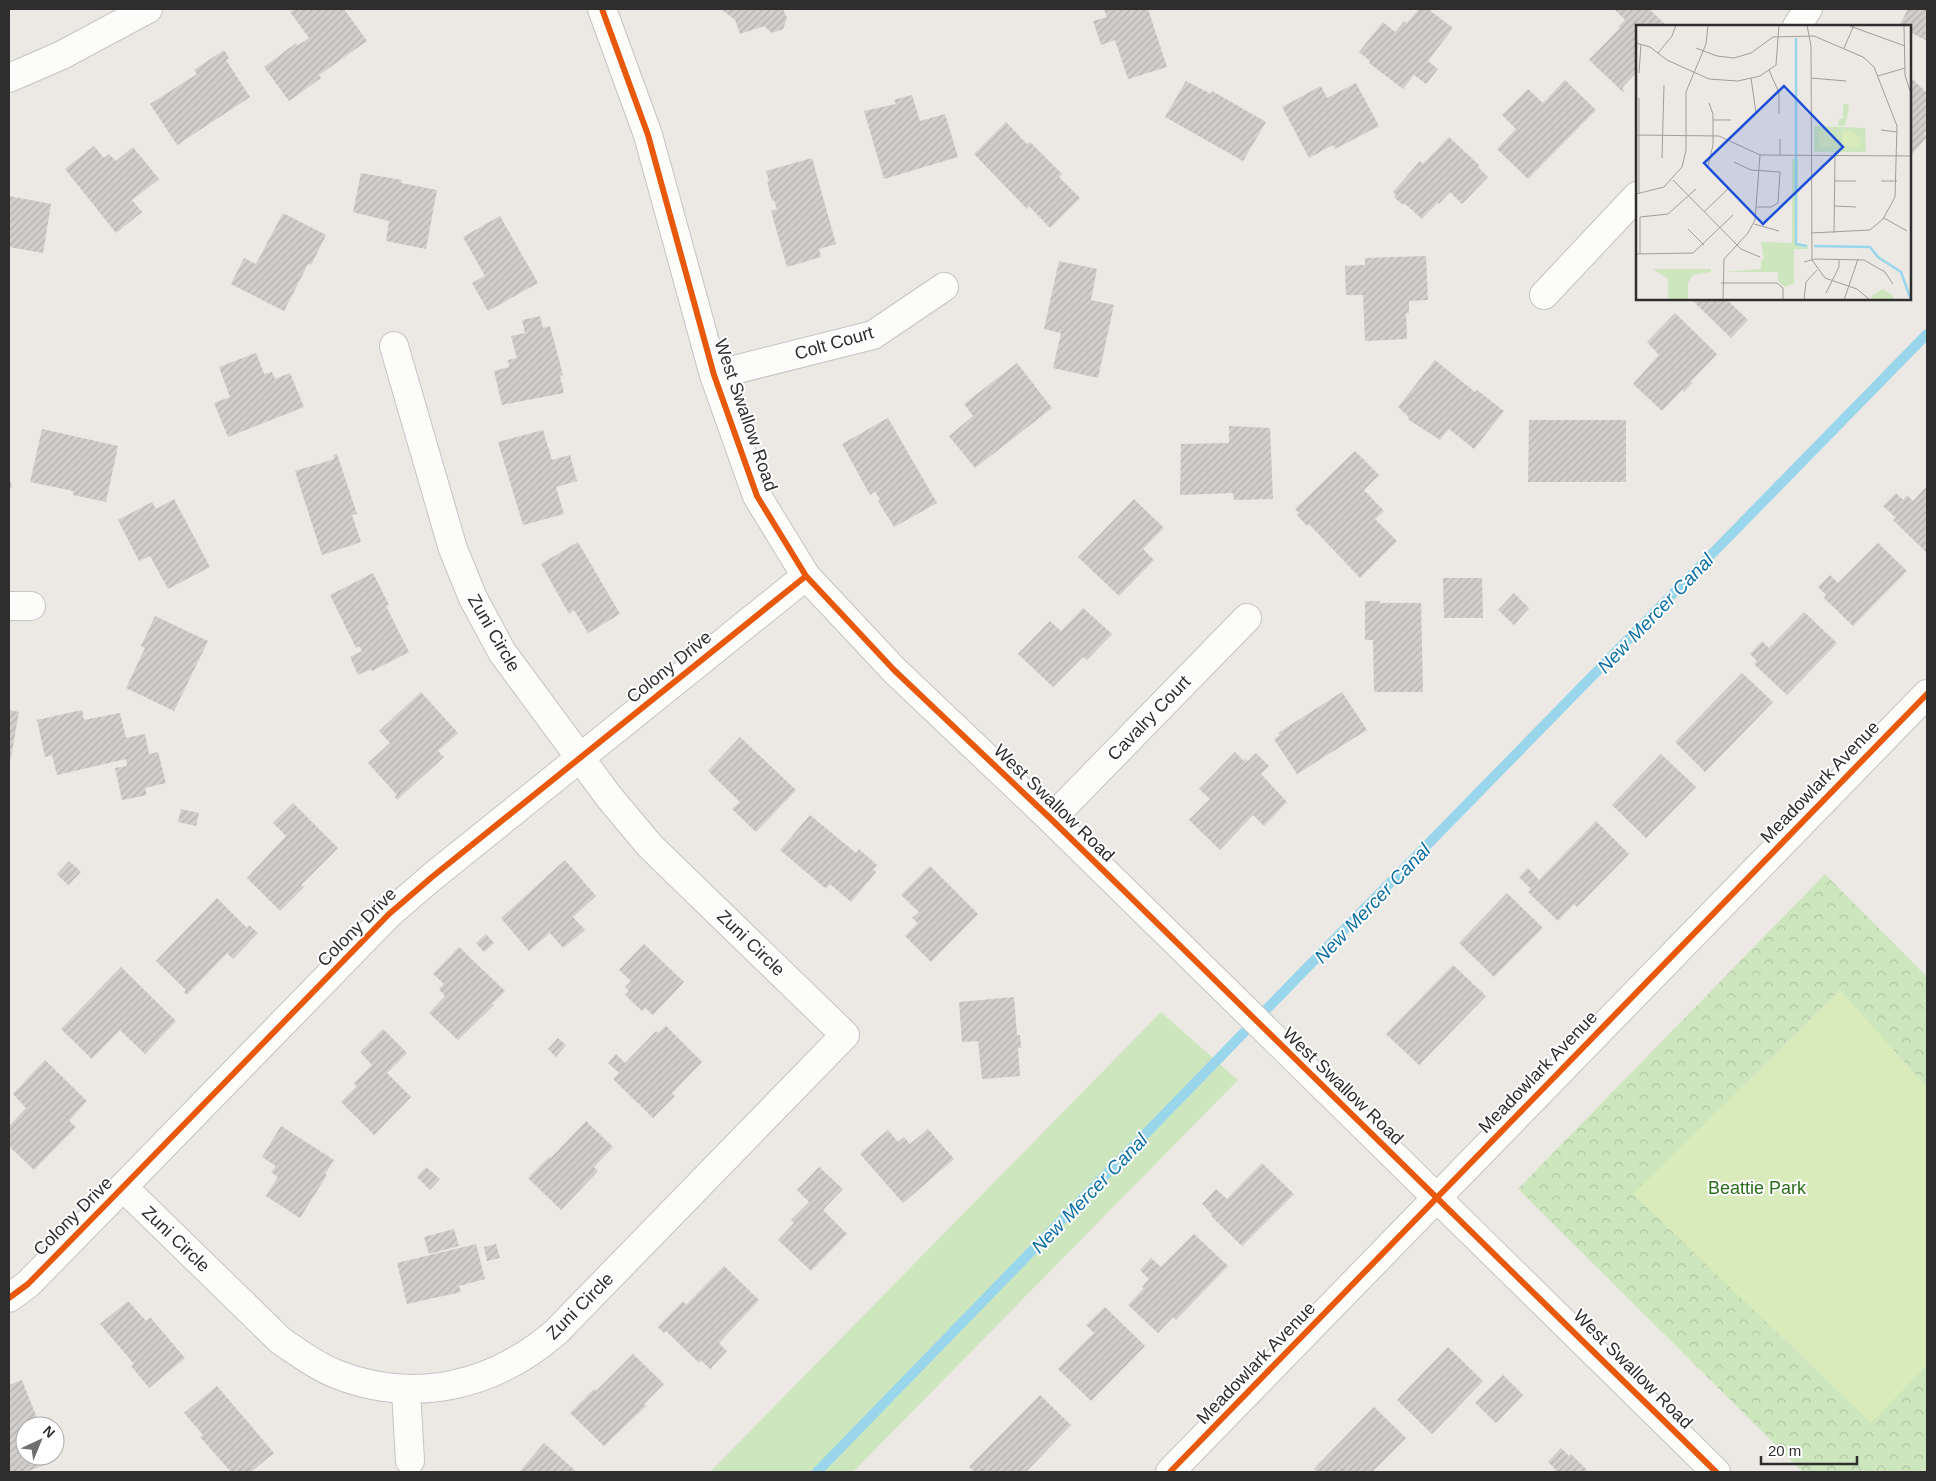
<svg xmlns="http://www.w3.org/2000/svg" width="1936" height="1481" font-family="Helvetica,sans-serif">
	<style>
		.grass { fill: #cee6be }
		.park { fill: url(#park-crowns) }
		.pitch { fill: #d9eabb }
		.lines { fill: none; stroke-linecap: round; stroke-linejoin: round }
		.stream { stroke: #99d6ec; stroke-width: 10 }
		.building { fill: url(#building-hatch) }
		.minor-casing { stroke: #c5c4c5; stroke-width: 30 }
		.minor { stroke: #fcfcfb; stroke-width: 28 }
		.cycleway-casing { stroke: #fff; stroke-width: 9 }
		.cycleway { stroke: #e8590c; stroke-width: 6 }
		.labels { text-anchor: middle; stroke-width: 4; stroke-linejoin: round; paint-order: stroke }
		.street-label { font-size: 18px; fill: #2e2e2e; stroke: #fff }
		.park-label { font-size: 18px; fill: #2c6e1b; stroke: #fff }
		.water-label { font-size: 19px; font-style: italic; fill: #0d6fa3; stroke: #fff }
		.inset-river { fill: none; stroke: #99d6ec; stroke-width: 2.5 }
		.inset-road { fill: none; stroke: #a09e9b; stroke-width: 1 }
		.view { fill: #1d4ed8; fill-opacity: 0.15; stroke: #1d4ed8; stroke-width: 2.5 }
		.inset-edge { fill: none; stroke: #2e2e2e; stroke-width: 2.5 }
	</style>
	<defs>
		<pattern id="park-crowns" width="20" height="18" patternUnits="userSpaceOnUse" patternTransform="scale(1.25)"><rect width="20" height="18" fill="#cee6be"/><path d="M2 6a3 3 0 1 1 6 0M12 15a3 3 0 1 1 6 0" fill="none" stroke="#b1c6a4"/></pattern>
		<pattern id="building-hatch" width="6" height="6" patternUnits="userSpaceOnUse" patternTransform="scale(1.25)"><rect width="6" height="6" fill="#d1cecb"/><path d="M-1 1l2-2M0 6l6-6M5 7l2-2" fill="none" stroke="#b4b1af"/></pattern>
	</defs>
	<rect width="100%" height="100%" fill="#ece8e4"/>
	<!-- grass -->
	<path class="grass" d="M1161,1012L1238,1080L853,1472H710Z"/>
	<!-- park -->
	<path class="park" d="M1825,874L1927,977V1472H1803L1518,1189Z"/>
	<!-- pitch -->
	<path class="pitch" d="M1840,990L1927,1087V1365L1871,1423L1633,1194Z"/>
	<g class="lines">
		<!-- stream -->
		<path class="stream" d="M817,1472L1294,981L1927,334"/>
	</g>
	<!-- building -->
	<path class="building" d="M294,9H344L367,41L319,75L321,78L289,101L264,67L296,43L297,46L309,38L290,12Z
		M721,9H783L787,18L783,29L772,33L764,26L740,34L735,20Z
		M1104,9H1148L1167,67L1128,79L1115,40L1101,45L1093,21L1107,17Z
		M1419,9H1428L1453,28L1428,61L1438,69L1426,84L1414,75L1403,89L1369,63L1370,61L1359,52L1383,22L1395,32L1404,21L1407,23Z
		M1614,9H1649L1667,26H1637V72L1622,88L1625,91L1623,92L1589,60L1620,28L1618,27L1625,20Z
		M1908,9H1927V41L1910,32V26H1899Z
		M224,50L229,58L226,60L250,97L177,145L150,104L197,74L194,70Z
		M1911,78L1927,93V130L1924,134L1927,137L1910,156Z
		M1565,80L1596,110L1528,179L1497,149L1516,129L1502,115L1528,89L1543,103Z
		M1186,81L1211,94L1212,91L1266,122L1243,161L1165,117Z
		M1356,83L1379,126L1335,149L1333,145L1309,158L1282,107L1321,86L1327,98Z
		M912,95L920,121L945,114L958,157L884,179L864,111L896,104L894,100Z
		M1006,122L1027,144L1030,142L1062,174L1059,177L1080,198L1050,228L1029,206L1027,209L974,154Z
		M1449,137L1479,165L1478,167L1488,177L1462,204L1450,192L1439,204L1438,202L1422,219L1404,203L1403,205L1394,197L1396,195L1393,192L1420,161L1423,164Z
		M94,146L104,158L109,154L116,161L133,147L159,179L132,200L142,212L116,233L65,169Z
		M812,158L836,244L819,249L821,257L787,267L771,211L777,209L774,200L772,201L767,181H769L766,171Z
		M361,173L402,180L401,183L437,190L426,249L386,241L389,221L353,212Z
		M9,196L51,204L43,253L9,247Z
		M283,213L326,235L311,265L308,264L284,311L231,284L244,258L256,264Z
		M500,216L538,283L488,311L472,283L485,276L463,237Z
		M1426,256L1428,300L1409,301V313H1406L1407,339L1365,341L1363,295H1346L1345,266L1365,265V258Z
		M1059,261L1097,269L1091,300L1114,305L1098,378L1053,368L1061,333L1044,329Z
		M1691,299H1726L1748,320L1731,338Z
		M1675,313L1717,354L1691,381L1692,383L1684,392L1682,390L1662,411L1633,384L1659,355L1647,342Z
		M540,316L543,328L550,326L563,375L560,376L564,393L502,405L494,371L509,367L508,360L517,358L511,336L525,333L522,320Z
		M256,353L264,374L272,372L275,379L290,373L304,407L228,437L214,403L230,397L219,367Z
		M1435,360L1475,392L1477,390L1504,411L1474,449L1449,429L1440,440L1409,420L1408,416L1398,407Z
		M1017,363L1052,408L975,468L949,436L973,416L964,404Z
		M888,418L937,503L894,527L878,501L880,500L875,491L870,495L842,444Z
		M1529,420H1626V482H1528Z
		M1229,426L1270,428L1273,499L1234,500L1233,493L1180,495L1181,444L1229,443Z
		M42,429L118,446L106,502L73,495V491L30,482Z
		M543,430L552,460L570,455L577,481L556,487L564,514L523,525L498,442Z
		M1355,451L1379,475L1364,490L1384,511L1375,519L1397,541L1360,578L1309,524L1307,526L1297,515L1299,513L1295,509Z
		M337,454L357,514L352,515L361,542L322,555L295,471L334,459L333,455Z
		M9,475L12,488L9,489Z
		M1927,486V553L1893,520L1896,518L1883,506L1896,493L1903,500L1907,495L1913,501Z
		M174,499L210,567L168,589L150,556L139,561L118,520L152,502L156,509Z
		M1134,499L1164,528L1143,549L1154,560L1119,596L1078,557Z
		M578,542L620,614L588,633L574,610L569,614L541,564Z
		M1878,543L1907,571L1853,626L1824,598L1826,595L1818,587L1830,575L1838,583Z
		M373,573L389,605L386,606L409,652L372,671L371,669L358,675L350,657L362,651L359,646L356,648L330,595Z
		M1443,578H1482L1483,618H1444Z
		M1514,593L1529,608L1514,625L1498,610Z
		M1365,601H1380V603H1421L1423,692H1374L1373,640H1365Z
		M1083,608L1112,634L1087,660L1083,657L1053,687L1018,654L1050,621L1061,631Z
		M1804,612L1837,643L1787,695L1754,664L1757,661L1750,654L1762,641L1769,648Z
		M155,616L208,641L174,711L126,688L145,648L141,646Z
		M1742,673L1773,702L1705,772L1675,742Z
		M421,692L458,733L438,751L444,757L397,800L395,797L397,795L368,763L390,743L379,731Z
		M1342,692L1367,730L1297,774L1274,739L1280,735L1278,733Z
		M9,710L19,712L10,763H9Z
		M82,710L84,720L120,713L126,738L145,734L149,754L158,752L166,783L145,788L147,795L122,800L115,768L127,766L126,759L57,775L52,755L45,757L37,720Z
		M740,737L796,790L756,832L732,809L740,802L708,771Z
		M1235,752L1244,761L1245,759L1248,761L1256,753L1269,766L1261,774L1287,802L1264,826L1253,815L1220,850L1189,820L1210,799L1199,789Z
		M1661,754L1696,787L1646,838L1612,805Z
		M293,803L338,848L301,885L304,887L280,911L247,878L286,836L273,823Z
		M181,809L199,813L196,826L178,822Z
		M810,815L856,853L859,849L877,865L873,870L876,872L851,902L830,884L826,889L780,850Z
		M1596,821L1629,854L1577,907L1574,904L1558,921L1528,892L1531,889L1519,877L1528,868L1539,880Z
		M565,860L596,896L573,917L585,930L563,948L550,933L529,951L501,918Z
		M69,861L81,872L68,885L57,874Z
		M930,866L978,914L931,962L905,936L918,923L912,918L919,912L901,895Z
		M1507,893L1543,928L1494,977L1459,943Z
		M217,898L247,928L249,925L258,933L233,959L227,953L187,995L184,992L186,990L156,961Z
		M486,934L494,943L484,952L476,943Z
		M644,944L684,982L653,1015L645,1008L642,1011L625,995L629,991L625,987L631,981L619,970Z
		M459,947L505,991L492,1004L494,1005L458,1040L429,1013L445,996L439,989L444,984L433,974Z
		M1453,965L1486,996L1419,1065L1386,1034Z
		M121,967L176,1021L145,1054L120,1030L92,1059L61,1029Z
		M1014,997L1017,1035H1020L1021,1048H1018L1020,1076L982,1079L978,1041L962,1042L959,1002Z
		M666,1026L702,1062L672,1093L675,1096L653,1118L613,1079L619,1073L608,1063L616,1054L625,1063L656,1031L658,1033Z
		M383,1029L407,1053L387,1073L411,1097L374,1135L341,1102L357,1086L354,1083L372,1065L360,1052Z
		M558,1038L566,1045L556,1057L548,1049Z
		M45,1060L87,1101L69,1121L76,1127L34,1170L9,1146V1126L26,1108L13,1094Z
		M586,1121L613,1147L594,1167L598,1171L561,1210L528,1178L549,1157L551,1158Z
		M281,1126L334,1160L325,1174L327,1175L300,1218L266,1196L278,1177L271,1172L276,1166L262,1157Z
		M928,1129L954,1159L903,1203L860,1154L888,1130L898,1142L904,1137L910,1144Z
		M1262,1163L1294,1194L1242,1246L1211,1216L1212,1214L1202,1204L1216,1189L1227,1199Z
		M426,1167L440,1179L430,1190L417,1177Z
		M819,1167L843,1189L823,1210L847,1234L811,1271L778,1240L794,1223L791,1220L809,1202L797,1190Z
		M454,1229L459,1246L429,1254L424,1237Z
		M1194,1234L1228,1266L1176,1320L1173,1317L1158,1333L1128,1305L1144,1288L1142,1287L1149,1279L1140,1270L1151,1258L1161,1267Z
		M476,1244L485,1279L459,1286L461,1292L407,1304L397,1263Z
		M496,1244L500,1258L487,1261L484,1247Z
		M724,1266L759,1300L719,1343L727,1351L710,1369L701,1360L699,1363L666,1331L664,1333L658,1327L683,1301L686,1305Z
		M128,1301L146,1321L150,1317L185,1358L149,1388L131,1366L134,1364L100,1324Z
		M1105,1307L1145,1346L1091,1401L1058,1369L1094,1333L1086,1325Z
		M1448,1347L1483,1381L1432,1434L1397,1400Z
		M633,1354L664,1384L644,1404L646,1406L604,1446L570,1413L594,1389L596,1391Z
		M1503,1375L1523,1395L1496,1423L1475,1403Z
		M22,1380L40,1426H25V1456H52L54,1461L26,1472H9V1385Z
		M217,1386L274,1453L251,1472H231L200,1437L203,1435L184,1413Z
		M1040,1395L1071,1425L1026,1472H975L969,1467Z
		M1374,1407L1406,1438L1372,1472H1318L1314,1469Z
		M544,1443L577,1472H522L520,1471Z
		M1561,1448L1569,1456L1571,1454L1589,1472H1554L1556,1470L1548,1462Z"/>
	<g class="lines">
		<defs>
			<path id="minor" d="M602,9L648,135L714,375L757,496L806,576L894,670L1051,819L1716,1472
				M1797,26L1808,9
				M9,78L62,55L148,9
				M1544,295L1637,196
				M714,375L873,335L944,287
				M9,606H31
				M1051,819L1247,618
				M123,1187L281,1341C299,1353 316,1366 336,1374C414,1405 494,1386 556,1332L845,1035L650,846L609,797L502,652L473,598L453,549L394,346
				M9,1298L28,1284L123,1187L389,914L432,877L806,576
				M406,1390L410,1461
				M1170,1472L1927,694"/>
		</defs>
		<!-- minor casing -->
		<use href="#minor" class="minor-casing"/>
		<!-- minor -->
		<use href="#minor" class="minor"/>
		<defs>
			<path id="cycleway" d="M602,9L648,135L714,375L757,496L806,576L894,670L1051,819L1716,1472
				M9,1298L28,1284L123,1187L389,914L432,877L806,576
				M1170,1472L1927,694"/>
		</defs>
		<!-- cycleway casing -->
		<use href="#cycleway" class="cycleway-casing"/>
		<!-- cycleway -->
		<use href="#cycleway" class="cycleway"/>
	</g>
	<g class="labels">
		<!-- street labels -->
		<g class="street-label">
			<text transform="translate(834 343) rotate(-16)" y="6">Colt Court</text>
			<text transform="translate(746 415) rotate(71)" y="6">West Swallow Road</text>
			<text transform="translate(494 633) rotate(60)" y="6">Zuni Circle</text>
			<text transform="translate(669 667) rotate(-39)" y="6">Colony Drive</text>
			<text transform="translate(1149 718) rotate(-46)" y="6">Cavalry Court</text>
			<text transform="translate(1820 782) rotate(-46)" y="6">Meadowlark Avenue</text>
			<text transform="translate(1054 803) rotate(44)" y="6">West Swallow Road</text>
			<text transform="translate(357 927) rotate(-45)" y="6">Colony Drive</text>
			<text transform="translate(751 943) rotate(44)" y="6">Zuni Circle</text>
			<text transform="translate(1538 1072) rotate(-46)" y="6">Meadowlark Avenue</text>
			<text transform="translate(1343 1086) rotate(44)" y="6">West Swallow Road</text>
			<text transform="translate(73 1216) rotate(-45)" y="6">Colony Drive</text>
			<text transform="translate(176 1239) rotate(44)" y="6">Zuni Circle</text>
			<text transform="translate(580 1306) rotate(-45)" y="6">Zuni Circle</text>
			<text transform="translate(1256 1363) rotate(-46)" y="6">Meadowlark Avenue</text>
			<text transform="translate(1633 1369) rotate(45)" y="6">West Swallow Road</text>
		</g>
		<!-- park labels -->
		<g class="park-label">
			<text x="1757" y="1194">Beattie Park</text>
		</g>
		<!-- water labels -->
		<g class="water-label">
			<text transform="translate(1655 613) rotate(-46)" y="7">New Mercer Canal</text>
			<text transform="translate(1372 903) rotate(-46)" y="7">New Mercer Canal</text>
			<text transform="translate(1089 1193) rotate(-46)" y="7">New Mercer Canal</text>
		</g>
	</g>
	<!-- overview -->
	<g transform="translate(1636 25)">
		<rect width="275" height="275" fill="#ece8e4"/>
		<path d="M162,133L161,218L172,220V224H158V258L149,262L142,256V247H88L125,244V236L128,234L125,217L156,218V134ZM17,244H75V247L57,250L52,258V274L37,275L32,272V254Z" fill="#cee6be"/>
		<path d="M154,224V231L139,237L137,231L141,229L143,233Z" fill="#cee6be"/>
		<path d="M207,79H212L213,84L209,101H202L203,94H207ZM178,101L229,103L230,127H178ZM247,264L257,271V275H238L235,271Z" fill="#cee6be"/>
		<path d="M183,106H194L202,114V122H183ZM207,106H217L224,114V122H206Z" fill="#d9eabb"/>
		<path class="inset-river" d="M160,13V219L171,221M178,221L234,222L242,232L265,247L275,275"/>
		<path class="inset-road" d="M171,0L175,21L176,235L189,253L221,264L234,275M211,0L269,21M268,0L269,50L275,69M0,18L14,22L31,35L73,54L102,56L124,51L140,40L143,0M60,23L81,31L98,33L115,28L137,12L178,11L227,32L238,42L261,101L259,172L247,194L234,205L175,208M208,23L218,0M22,28L36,11L40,0M133,45L143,68V89M3,48L5,19M242,51L269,43M115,53L120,88M175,53L210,56M3,73V169M77,95H95M245,105L261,107M0,110L83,111L124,130L275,131M144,130V114M26,133L28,60M98,137L115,145L144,147L142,178L135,182H120M72,141L77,120V89L73,78M37,155L105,224L124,232M199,156H220M245,156H261M0,169L28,162L46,142L50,125V67L70,19L72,0M199,181L220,182M68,187L94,162M248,193L271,206M118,199L143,206M52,204L68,220M198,208L199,130M0,229L57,228L97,190M4,229V192L32,189L60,164M168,237L179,234L228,235L249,247L257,259M85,258H141L147,263V275M190,268L203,242V234M17,275H32M87,275L88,234L112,208L119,195L124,130M168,275L170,257L181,245M208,275L222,234"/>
		<path class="view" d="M148,61L207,122L127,199L68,138Z"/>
		<rect width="275" height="275" class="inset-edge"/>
	</g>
	<!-- border -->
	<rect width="1936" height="1481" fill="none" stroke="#2e2e2e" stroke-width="20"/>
	<!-- north arrow -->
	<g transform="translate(40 1441) rotate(44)"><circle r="24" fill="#ffffff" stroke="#ababab"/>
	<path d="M0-4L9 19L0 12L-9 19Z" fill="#706f6e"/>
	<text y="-8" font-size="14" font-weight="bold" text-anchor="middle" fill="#2e2e2e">N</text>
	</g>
	<!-- scale -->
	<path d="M1761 1456v8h96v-8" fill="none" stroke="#2e2e2e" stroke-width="2.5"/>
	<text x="1768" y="1456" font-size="15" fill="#2e2e2e" stroke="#ffffff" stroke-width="4" paint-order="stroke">20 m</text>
</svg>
